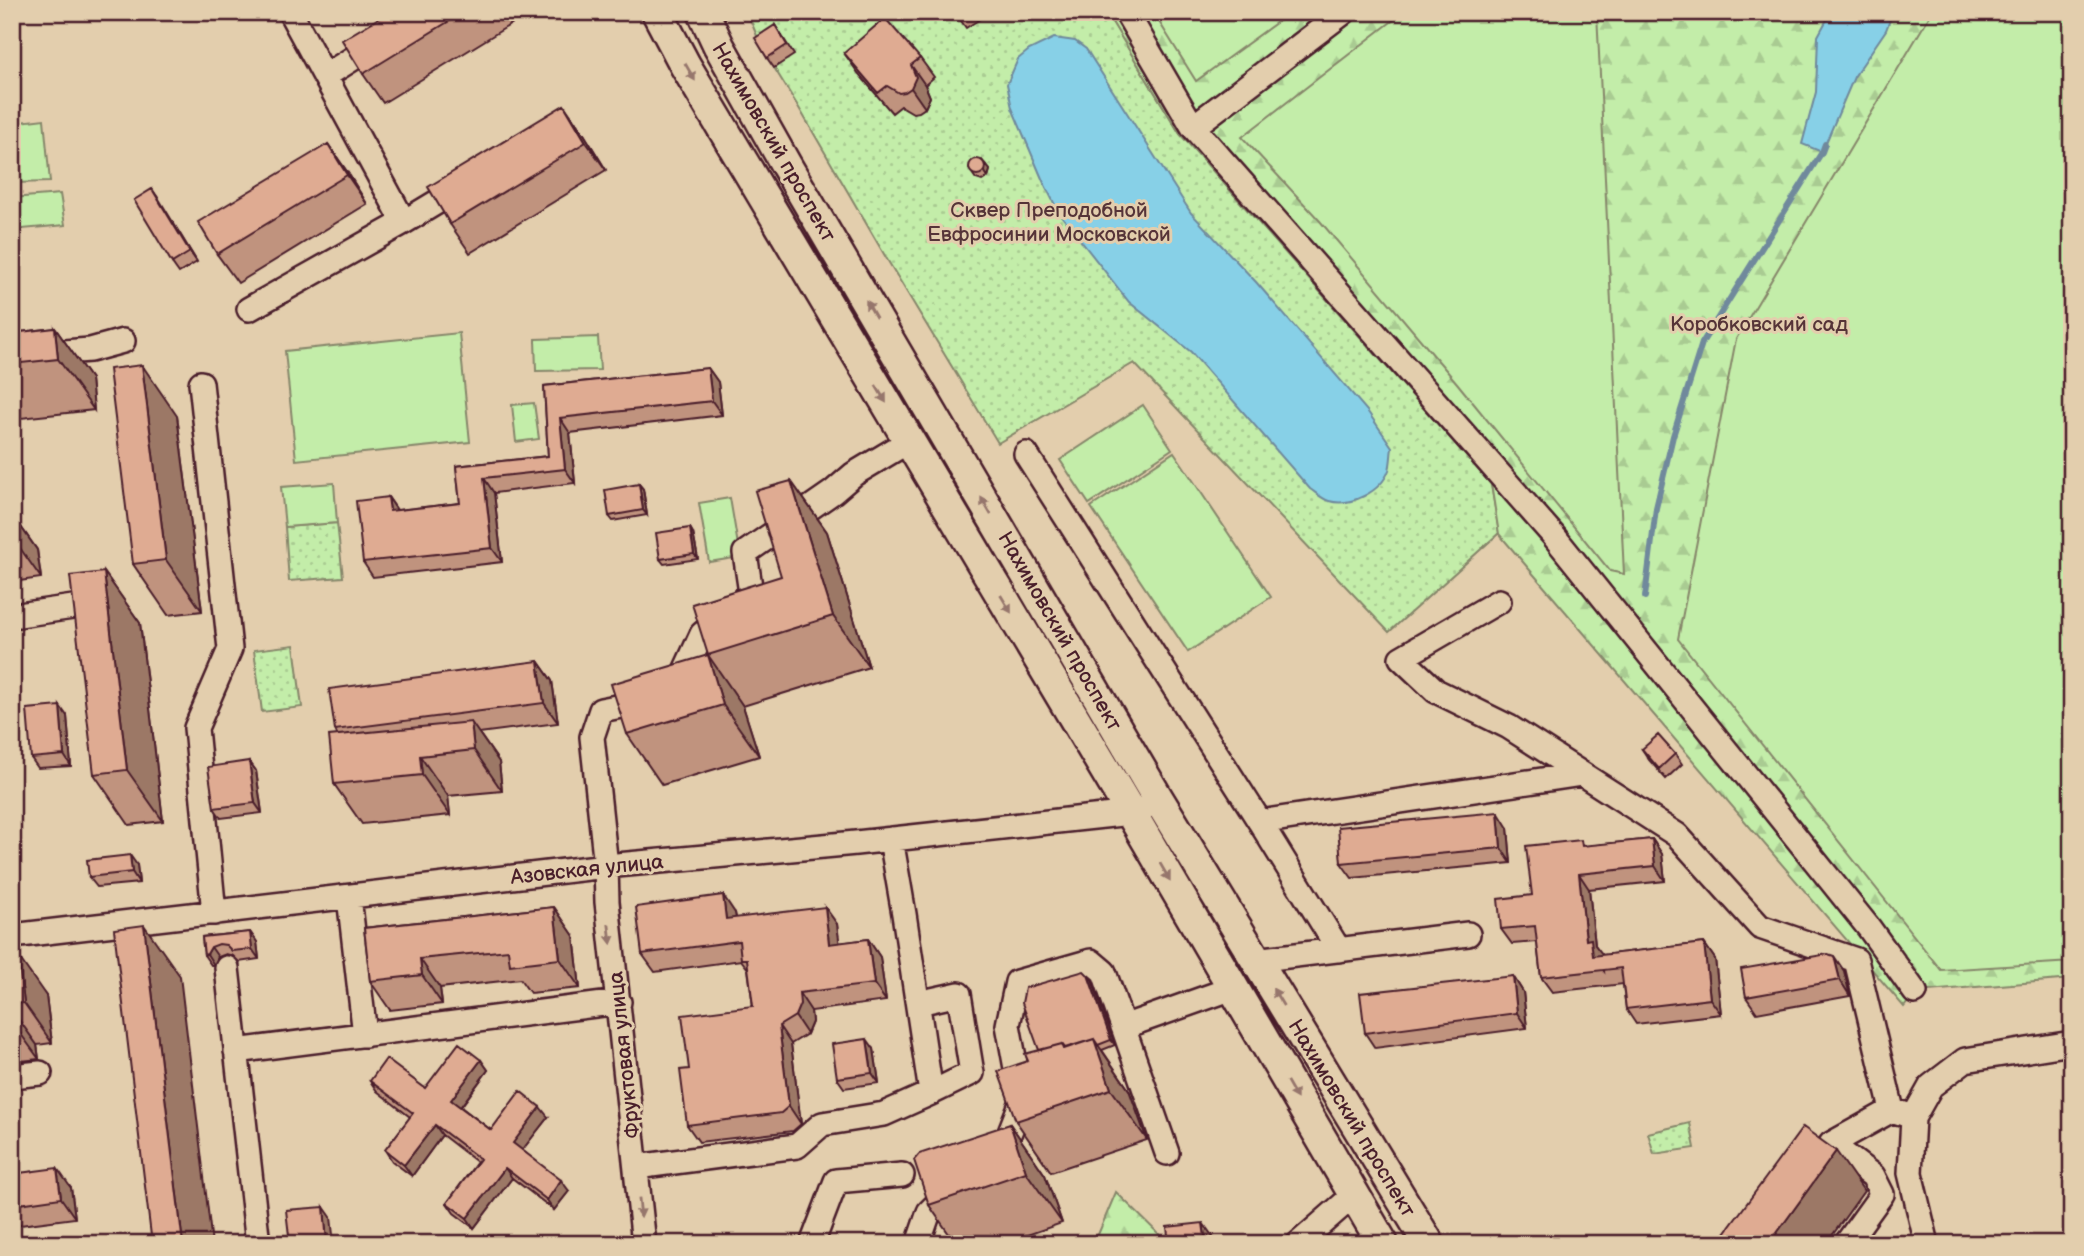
<svg xmlns="http://www.w3.org/2000/svg" width="2084" height="1256" font-family="'Balsamiq Sans',sans-serif">
	<style>
		.grass { fill: url(#grass-dots); stroke: #86866a; stroke-width: 2 }
		.forest { fill: url(#forest-firs); stroke: #86866a; stroke-width: 2 }
		.garden { fill: #c3eda9; stroke: #86866a; stroke-width: 2 }
		.water { fill: #87d0e7; stroke: #6f899c; stroke-width: 2 }
		.lines { fill: none; stroke-linecap: round; stroke-linejoin: round }
		.stream { stroke: #6f899c; stroke-width: 6 }
		.minor-casing { stroke: #4a1f2b; stroke-width: 28 }
		.major-casing { stroke: #4a1f2b; stroke-width: 35 }
		.minor { stroke: #e3cead; stroke-width: 23 }
		.major { stroke: #e3cead; stroke-width: 30 }
		.wall { fill: #c0937e; stroke: #4a1f2b; stroke-width: 2 }
		.shaded-wall { fill: #9c7866; stroke: #4a1f2b; stroke-width: 2 }
		.building { fill: #dfab92; stroke: #4a1f2b; stroke-width: 2 }
		.oneway { fill: #96766c }
		.labels { text-anchor: middle; stroke-width: 6; stroke-linejoin: round; paint-order: stroke }
		.street-label { font-size: 21px; fill: #4a1f2b; stroke: #e3cead }
		.park-label { font-size: 21px; fill: #563438; stroke: #e3cead }
	</style>
	<defs>
		<pattern id="grass-dots" width="8" height="8" patternUnits="userSpaceOnUse" patternTransform="scale(1.75)"><rect width="8" height="8" fill="#c3eda9"/><path d="M2 2h.1M6 6h.1" fill="none" stroke="#a9cb92" stroke-width="1.8" stroke-linecap="round"/></pattern>
		<pattern id="forest-firs" width="22" height="20" patternUnits="userSpaceOnUse" patternTransform="scale(1.75)"><rect width="22" height="20" fill="#c3eda9"/><path d="M5 1l3.5 6h-7zM16 11l3.5 6h-7z" fill="#a9cb92"/></pattern>
	</defs>
	<rect width="100%" height="100%" fill="#e3cead"/>
	<filter id="ink" filterUnits="userSpaceOnUse"><feTurbulence type="fractalNoise" baseFrequency=".0143" numOctaves="2"/><feDisplacementMap in="SourceGraphic" scale="14" xChannelSelector="R" yChannelSelector="G"/><feConvolveMatrix kernelMatrix="1 2 1 2 8 2 1 2 1" color-interpolation-filters="sRGB"/></filter>
	<g filter="url(#ink)">
		<!-- grass -->
		<path class="grass" d="M747,12H1106L1180,134L1491,484L1499,533L1389,632L1134,363L998,443L888,261L799,108L762,48Z
			M337,523L343,577L289,581L285,527Z
			M294,645L302,707L262,712L254,650Z
			M1690,1123L1695,1148L1654,1154L1648,1133Z"/>
		<!-- forest -->
		<path class="forest" d="M1106,12H2072V979L1916,992L1904,1007L1499,534L1491,484L1180,134Z
			M1116,1192L1169,1244H1094Z"/>
		<!-- garden -->
		<path class="garden" d="M1153,12H1291L1196,81Z
			M1404,12H1597L1624,574L1610,571L1457,383L1320,221L1242,137Z
			M1932,12H2072V962L1941,970L1678,639L1736,339Z
			M44,119L50,182L12,183V123Z
			M60,194L65,225L12,230V198Z
			M459,333L470,442L296,460L285,351Z
			M598,337L600,370L536,371L535,339Z
			M534,403L539,439L516,442L512,405Z
			M1143,405L1172,449L1089,504L1060,460Z
			M1174,452L1271,597L1188,652L1091,507Z
			M334,483L337,523L285,527L281,487Z
			M730,498L740,557L709,562L699,503Z"/>
		<!-- water -->
		<path class="water" d="M1831,12H1893L1886,30L1854,77L1822,152L1802,144L1816,92L1818,36Z
			M1054,38L1075,41L1086,49L1191,213L1256,282L1368,412L1392,447C1391,454 1391,463 1389,470C1381,492 1350,507 1329,501C1322,499 1316,493 1310,489L1191,352L1129,302L1059,213L1043,181L1012,108L1007,84L1018,59L1029,50Z"/>
		<g class="lines">
			<!-- stream -->
			<path class="stream" d="M1645,597L1656,508L1673,436L1702,343L1822,152L1825,144"/>
			<defs>
				<path id="minor" d="M290,12L404,222L462,187
					M1126,12L1193,127L1344,12
					M325,76L427,12
					M1193,127L1553,535L1869,928L1915,992
					M249,309L404,222
					M12,356L90,350L123,341
					M201,383L230,649L196,728L214,913
					M1026,454L1260,822
					M1499,601L1401,658L1436,691L1509,727L1677,835L1760,927L1856,960L1892,1110
					M12,616L87,605
					M678,686L702,634L751,593L745,553L833,492L854,474L909,441
					M349,897L365,1035
					M12,936L606,866L856,843L1131,813L1144,808
					M1339,950L1260,822L1582,774
					M1255,960L1468,934
					M227,968L258,1244
					M918,1003L959,994L972,1073L931,1093
					M1123,1027L1233,988
					M236,1051L619,1002
					M12,1076L40,1073
					M1831,1144L1873,1176L1882,1194L1846,1244
					M998,1154L1002,1152L1022,1101L1008,1025L1017,982L1091,961L1104,972L1167,1153
					M636,1167L797,1146L822,1124L884,1114L931,1093L904,914L891,839
					M1812,1171L1831,1144L1892,1110L1904,1114
					M644,1244L607,902L606,866L592,737L601,710L647,701
					M812,1244L836,1181L902,1175
					M918,1244L929,1212L954,1187
					M1298,1244L1354,1195
					M1927,1244L1910,1173L1913,1118L1931,1086L1965,1060L2072,1043"/>
				<path id="major" d="M657,12L685,65L1131,813L1383,1244
					M703,12L719,46L786,165L1157,797L1429,1244"/>
			</defs>
			<!-- minor casing -->
			<use href="#minor" class="minor-casing"/>
			<!-- major casing -->
			<use href="#major" class="major-casing"/>
			<!-- minor -->
			<use href="#minor" class="minor"/>
			<!-- major -->
			<use href="#major" class="major"/>
		</g>
		<!-- wall -->
		<path class="wall" d="M389,12H507L513,23L383,103L363,74Z
			M955,12H980L983,17L966,28Z
			M775,25L794,55L774,68L767,58Z
			M844,53L920,58L934,77L925,85L930,97L925,108L919,112L913,113L901,106L892,113L858,73Z
			M584,134L606,170L470,253L450,224Z
			M328,144L348,173L367,204L238,283L217,254Z
			M982,160L990,170L988,177L982,181L976,179L969,169Z
			M152,189L197,262L179,273L172,263Z
			M55,328L91,379L94,410L12,419V333Z
			M708,368L718,382L722,415L570,433L575,483L494,493L502,562L373,577L363,562L388,497L397,510L460,503L456,466L548,456L544,386Z
			M177,416L202,611L168,615L133,564Z
			M791,481L827,532L869,667L743,706L759,756L662,785L627,734L708,655L781,576Z
			M639,484L643,489L647,515L613,521L609,516Z
			M12,514L37,550L41,578L12,582Z
			M690,528L693,533L698,559L664,564L660,559Z
			M104,572L140,623L163,821L129,825L94,774Z
			M538,661L552,681L558,723L479,733L499,762L502,791L448,796L450,815L362,824L334,784L338,736L335,730Z
			M67,716L71,766L38,768L31,758Z
			M1642,749L1675,754L1682,764L1666,779L1649,760Z
			M249,761L256,771L262,813L221,818L214,808Z
			M1508,828L1511,863L1352,878L1341,863Z
			M1652,839L1662,854L1665,881L1589,889L1595,945L1602,955L1704,943L1715,959L1721,1014L1636,1024L1626,1009L1623,984L1552,992L1541,977L1537,942L1512,944L1501,929L1532,895L1586,846Z
			M137,865L139,883L97,887L89,877Z
			M554,907L574,936L580,988L530,993L520,979L440,988L442,1004L390,1010L370,981L364,928Z
			M735,913L736,918L837,924L839,943L868,939L880,957L886,1001L811,1011L812,1022L807,1034L791,1044L801,1124L793,1131L699,1142L687,1125L689,1069L753,1006L748,969L741,960L655,972L642,954Z
			M250,932L257,942L259,959L239,962L233,956L226,954L218,957L214,965H211L204,955L202,937Z
			M12,957L46,996L52,1043L37,1045L39,1059L12,1062Z
			M1844,971L1850,996L1757,1013L1746,997Z
			M1513,976L1523,992L1527,1028L1375,1048L1365,1033Z
			M1092,980L1115,1045L1102,1050L1129,1090L1147,1140L1051,1172L1016,1121L1028,1061L1039,1050Z
			M874,1049L879,1083L844,1088L837,1078Z
			M481,1060L488,1070L461,1107L491,1130L548,1117L522,1150L569,1191L554,1210L512,1178L474,1228L454,1213L447,1203L477,1162L442,1135L412,1176L392,1161L385,1150L410,1117L377,1091L370,1081L425,1088Z
			M1010,1124L1045,1175L1062,1223L1001,1244H956L929,1205Z
			M12,1174L71,1188L75,1218L12,1226Z"/>
		<!-- shaded-wall -->
		<path class="shaded-wall" d="M911,65L925,85L930,97L925,108L911,88Z
			M564,105L584,134L606,170L586,142Z
			M328,144L348,173L367,204L347,175Z
			M986,165L990,170L988,177L985,172Z
			M152,189L159,199L197,262L190,252Z
			M55,328L91,379L94,410L58,359Z
			M142,365L177,416L202,611L166,560Z
			M708,368L718,382L722,415L712,401Z
			M560,418L570,433L575,483L565,469Z
			M484,478L494,493L502,562L492,548Z
			M791,481L827,532L869,667L833,616Z
			M639,484L643,489L647,515L643,510Z
			M388,497L398,512L390,511Z
			M12,514L37,550L41,578L13,538Z
			M690,528L693,533L698,559L694,554Z
			M104,572L140,623L163,821L127,770Z
			M708,655L743,706L759,756L723,705Z
			M538,661L552,681L558,723L544,703Z
			M60,706L67,716L71,766L64,755Z
			M471,722L499,762L502,791L474,750Z
			M420,756L448,796L450,815L422,775Z
			M249,761L256,771L262,813L255,803Z
			M1498,812L1508,828L1511,863L1501,848Z
			M1652,839L1662,854L1665,881L1655,866Z
			M130,855L137,865L139,883L132,872Z
			M1579,874L1589,889L1595,945L1602,954L1604,971L1593,956L1586,940Z
			M723,895L735,913L739,936L726,919Z
			M554,907L574,936L580,988L560,959Z
			M825,907L837,924L842,962L829,944Z
			M144,925L180,976L212,1244H183Z
			M250,932L257,942L259,959L252,949Z
			M868,939L880,957L886,1001L874,984Z
			M1704,943L1715,959L1721,1014L1710,999Z
			M211,947L218,957L214,965L207,954Z
			M18,956L46,996L52,1043L24,1003Z
			M1834,956L1844,971L1850,996L1840,980Z
			M420,959L440,988L442,1004L422,975Z
			M1088,975L1092,980L1115,1045L1111,1040Z
			M1513,976L1523,992L1527,1028L1517,1013Z
			M799,993L811,1011L812,1022L807,1034L795,1016Z
			M12,1010L37,1045L39,1059L12,1022Z
			M779,1026L791,1044L801,1124L789,1106Z
			M867,1039L874,1049L879,1083L872,1073Z
			M1094,1039L1129,1090L1147,1140L1111,1089Z
			M481,1060L488,1070L458,1110L451,1100Z
			M540,1107L548,1117L520,1153L513,1143Z
			M1010,1124L1045,1175L1062,1223L1026,1172Z
			M435,1125L442,1135L412,1176L404,1165Z
			M1836,1151L1864,1191L1826,1244H1769Z
			M57,1168L71,1188L75,1218L61,1198Z
			M505,1168L512,1178L474,1228L467,1218Z
			M561,1180L569,1191L554,1210L547,1200Z
			M324,1207L331,1217L334,1244H327Z
			M1203,1223L1218,1244H1206Z"/>
		<!-- building -->
		<path class="building" d="M389,12H464L363,74L342,40Z
			M885,18L920,58L911,65L916,77L911,88L905,92L899,93L887,86L878,93L844,53Z
			M775,25L787,45L767,58L755,38Z
			M564,105L586,142L450,224L428,187Z
			M328,144L347,175L217,254L198,222Z
			M969 167a8 8 0 1 1 16 0a8 8 0 1 1-16 0Z
			M152,189L190,252L172,263L134,200Z
			M55,328L58,359L12,364V333Z
			M142,365L166,560L133,564L109,369Z
			M708,368L712,401L560,418L565,469L484,478L492,548L363,562L356,501L388,497L390,511L460,503L456,466L548,456L544,386Z
			M791,481L833,616L708,655L692,604L781,576L755,491Z
			M639,484L643,510L609,516L605,490Z
			M690,528L694,554L660,559L656,533Z
			M104,572L127,770L94,774L70,576Z
			M708,655L723,705L627,734L611,684Z
			M538,661L544,703L335,730L329,689Z
			M60,706L64,755L31,758L27,709Z
			M471,722L474,750L420,756L422,775L334,784L329,736Z
			M1658,735L1675,754L1659,769L1642,749Z
			M249,761L255,803L214,808L208,767Z
			M1498,812L1501,848L1341,863L1338,827Z
			M1652,839L1655,866L1579,874L1586,940L1591,939L1593,956L1704,943L1710,999L1626,1009L1621,968L1541,977L1535,926L1501,929L1498,899L1532,895L1526,846L1581,840L1582,846Z
			M130,855L132,872L89,877L87,860Z
			M723,895L726,919L825,907L829,944L868,939L874,984L799,993L800,1004L795,1016L779,1026L789,1106L781,1113L687,1125L680,1070L689,1069L682,1015L753,1006L747,959H741L739,941L642,954L636,907Z
			M554,907L560,959L510,965L508,950L420,959L422,975L370,981L364,928Z
			M144,925L183,1244H152L114,929Z
			M250,932L252,949L232,951L226,945L219,944L211,947L207,954L204,955L202,937Z
			M1828,954L1834,956L1840,980L1746,997L1741,969Z
			M18,956L24,1003L12,1004V957Z
			M1084,971L1088,975L1111,1040L1098,1045L1094,1039L1065,1048L1062,1044L1039,1050L1022,1003L1025,988Z
			M1513,976L1517,1013L1365,1033L1360,993Z
			M867,1039L872,1073L837,1078L832,1044Z
			M1094,1039L1111,1089L1016,1121L998,1071L1028,1061L1025,1054L1062,1044L1064,1049Z
			M459,1043L481,1060L451,1100L491,1130L520,1091L540,1107L513,1143L561,1180L547,1200L505,1168L467,1218L447,1203L480,1159L435,1125L404,1165L385,1150L413,1113L370,1081L386,1059L425,1088Z
			M1010,1124L1026,1172L929,1205L914,1160L919,1154Z
			M1803,1127L1836,1151L1769,1244H1717Z
			M57,1168L61,1198L12,1205V1174Z
			M324,1207L327,1244H290L286,1210Z
			M1203,1223L1206,1244H1169L1167,1227Z"/>
		<!-- one-way arrows -->
		<defs><path id="oneway-solid" d="M-6-.8H1V-3.2L6.5 0L1 3.2V.8H-6Z" transform="scale(1.75)"/></defs>
		<g class="oneway">
			<use href="#oneway-solid" transform="translate(690 72) rotate(60)"/>
			<use href="#oneway-solid" transform="translate(871 309) rotate(-120)"/>
			<use href="#oneway-solid" transform="translate(881 394) rotate(59)"/>
			<use href="#oneway-solid" transform="translate(986 506) rotate(-120)"/>
			<use href="#oneway-solid" transform="translate(1006 604) rotate(59)"/>
			<use href="#oneway-solid" transform="translate(1165 872) rotate(60)"/>
			<use href="#oneway-solid" transform="translate(610 934) rotate(83)"/>
			<use href="#oneway-solid" transform="translate(1278 997) rotate(-121)"/>
			<use href="#oneway-solid" transform="translate(1292 1090) rotate(60)"/>
			<use href="#oneway-solid" transform="translate(640 1208) rotate(84)"/>
		</g>
	</g>
	<g class="labels">
		<!-- street labels -->
		<g class="street-label">
			<text transform="translate(774 142) rotate(60)" y="7">Нахимовский проспект</text>
			<text transform="translate(1060 631) rotate(60)" y="7">Нахимовский проспект</text>
			<text transform="translate(587 869) rotate(-6)" y="7">Азовская улица</text>
			<text transform="translate(624 1055) rotate(-96)" y="7">Фруктовая улица</text>
			<text transform="translate(1352 1118) rotate(59)" y="7">Нахимовский проспект</text>
		</g>
		<!-- park labels -->
		<g class="park-label">
			<text x="1049" y="217">Сквер Преподобной<tspan x="1049" dy="24">Евфросинии Московской</tspan></text>
			<text x="1759" y="331">Коробковский сад</text>
		</g>
	</g>
	<!-- margin -->
	<rect width="2084" height="1256" fill="none" stroke="#e3cead" stroke-width="42"/>
	<rect x="21" y="21" width="2042" height="1214" fill="none" stroke="#4a1f2b" stroke-width="2.5" filter="url(#ink)"/>
</svg>
